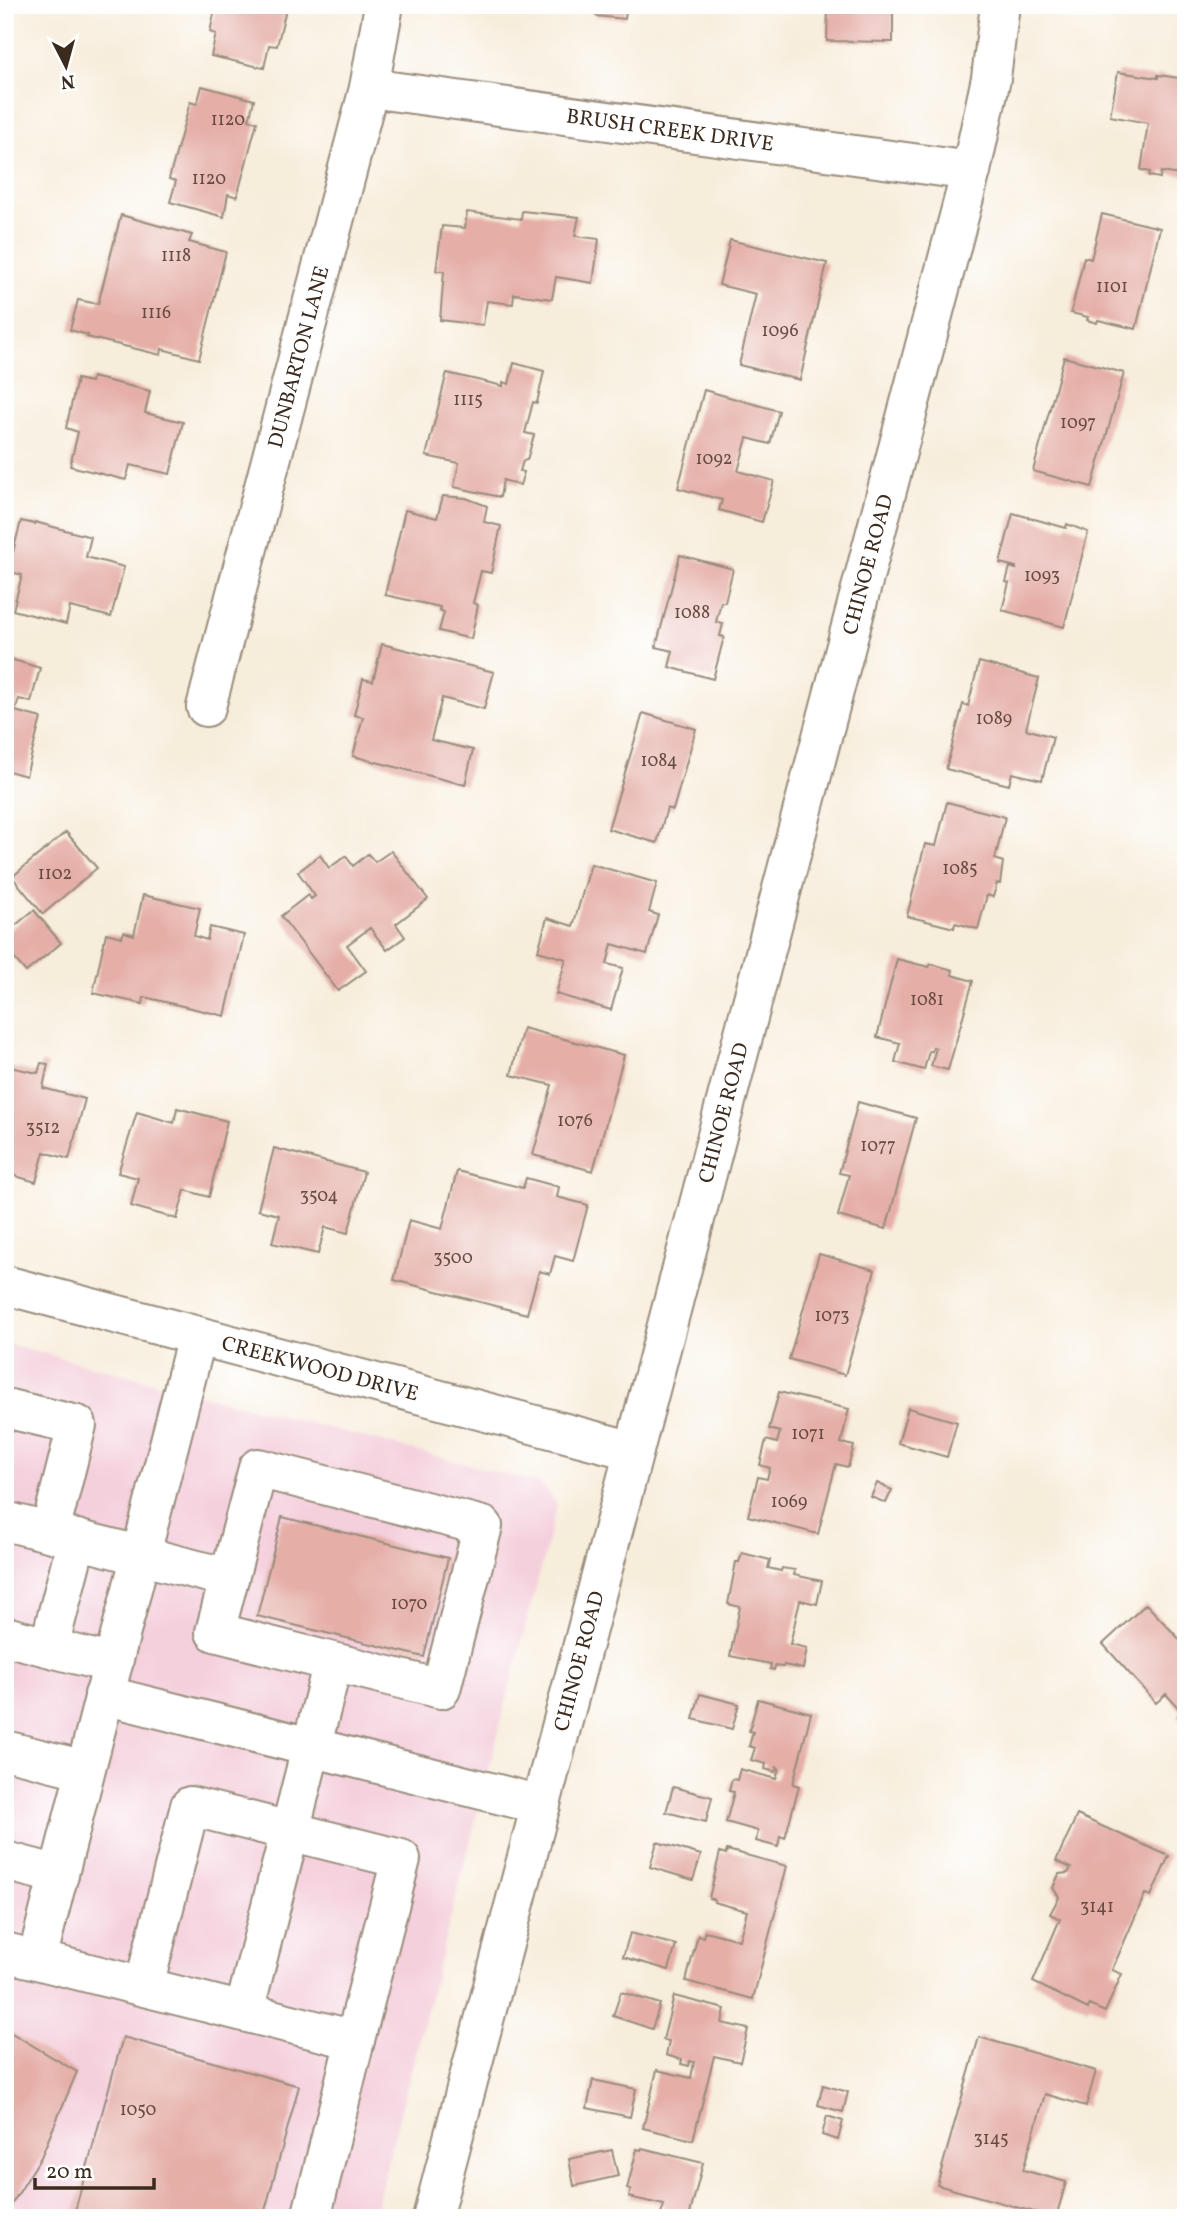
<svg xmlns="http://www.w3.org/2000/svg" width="1191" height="2223" font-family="Vollkorn,serif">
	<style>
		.built { fill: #f4cfdc }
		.building { fill: #e5afa7 }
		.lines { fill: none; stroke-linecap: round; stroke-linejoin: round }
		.minor-casing { stroke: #998c7c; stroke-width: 42 }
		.minor { stroke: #fff; stroke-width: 38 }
		.labels { text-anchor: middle; stroke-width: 6; stroke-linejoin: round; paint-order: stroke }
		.number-label { font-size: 18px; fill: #664b40 }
		.street-label { font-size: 21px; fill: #3b2a1e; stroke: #fff }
	</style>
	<rect width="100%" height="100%" fill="#fff"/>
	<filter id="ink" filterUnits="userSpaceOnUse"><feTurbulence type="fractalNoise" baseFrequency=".0143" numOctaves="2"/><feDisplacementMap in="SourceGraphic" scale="14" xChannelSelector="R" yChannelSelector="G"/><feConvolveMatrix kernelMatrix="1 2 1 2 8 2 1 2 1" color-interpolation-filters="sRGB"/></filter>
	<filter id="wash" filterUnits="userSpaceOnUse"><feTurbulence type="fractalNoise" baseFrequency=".00686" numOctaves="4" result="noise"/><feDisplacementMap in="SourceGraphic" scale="28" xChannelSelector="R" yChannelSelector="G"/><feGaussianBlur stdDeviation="1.57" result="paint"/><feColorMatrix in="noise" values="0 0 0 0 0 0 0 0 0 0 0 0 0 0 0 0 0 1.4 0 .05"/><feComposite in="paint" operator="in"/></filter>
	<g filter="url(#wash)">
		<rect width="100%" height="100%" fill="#f7eddb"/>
		<!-- built -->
		<path class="built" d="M5,1343L542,1484L557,1505L373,2218H5Z"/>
		<g id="blocks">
			<!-- building -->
			<path class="building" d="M216,5H287L277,46L269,45L264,68L211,56L216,34L210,32Z
				M592,5H627L625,19L596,16L597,8Z
				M828,5H893V42L827,41Z
				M1118,72L1158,78V75L1180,78V81L1186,82V176L1161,172L1160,178L1149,176L1150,172L1141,170L1148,123L1110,116Z
				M202,86L254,100L249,120L257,122L237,197L228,194L224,217L170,202L176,181L169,179L190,102L197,104Z
				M522,211L579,217L575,236L599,239L593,283L556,277L552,299L514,294L513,304L487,301L483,325L440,320L444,271H436L442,226L465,228L467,212L521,219Z
				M1102,214L1160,228L1136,329L1098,320L1097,323L1087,320L1088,317L1071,313L1084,257L1091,259Z
				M121,215L192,235L189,242L226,252L199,359L162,349L161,355L87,337L88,335L70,330L78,300L98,304Z
				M730,240L827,263L800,380L739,365L756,294L719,285Z
				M1064,357L1124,373L1092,487L1033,471Z
				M514,363L544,371L537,403L533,402L525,433L534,435L527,460L523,461L520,471L524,472L520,485L503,480L500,497L454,487L459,463L426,456L446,376L447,373L503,386V382L509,384Z
				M92,377L150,391L145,413L183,422L170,474L130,465L126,480L70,466L78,432L66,428L77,379L91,382Z
				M704,390L779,411L770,444L747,438L738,471L774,481L762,522L719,510L722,500L678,488Z
				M443,496L466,498L487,506L484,522L501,526L491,573L481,571L473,603L478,605L471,639L439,631L444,612L439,610L440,607L385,595L405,510L437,518Z
				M1013,513L1066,528L1067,524L1088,532L1064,627L1002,610L1009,583L1006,582L1010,567L1016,569V567L1000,563Z
				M21,521L35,524V522L91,537L86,557L124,567L111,617L70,607L66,624L13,610L22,575L8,571Z
				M680,555L733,569L725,602H721L716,622L723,624L720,636L724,637L713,679L669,667L673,651L656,647Z
				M382,644L494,672L484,709L442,698L431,740L473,750L465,785L353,756L363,717L354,715L363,679L373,681Z
				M7,658L40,668L31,702L19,699L15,711L41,718L26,776L5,770Z
				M979,662L1039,678L1026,729L1053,737L1042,780L1012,773L1009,785L946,769L963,704L968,706Z
				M643,713L696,729L673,810L667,808L657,843L608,829Z
				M947,802L1005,817L995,859L1003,862L1000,884L997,883L993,897L987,895L978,929L955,923L954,928L907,916L925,844L936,846Z
				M66,832L97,868L43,914L12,877Z
				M391,851L428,899L396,924L405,937L387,950L370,928L347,945L366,971L338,991L281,916L308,895L311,899L315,896L298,872L320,855L329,868L346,856L353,866L368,854L375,862Z
				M591,864L657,883L649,912L658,915L647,954L612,944L607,964L623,968L611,1010L556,994L566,959L538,951L547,918L573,926Z
				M143,895L200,908L194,936L207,940L210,927L244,935L225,1016L144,997L143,1004L93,993L106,933L122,937L124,932L134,935Z
				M34,910L61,943L26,972L5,948V934Z
				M897,959L929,967L931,964L953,970L952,975L973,981L948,1070L931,1066L936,1048L933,1047L932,1051H929L924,1070L895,1062L900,1043L877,1037Z
				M523,1028L624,1055L593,1171L533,1155L552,1085L511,1075Z
				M41,1063L48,1064L43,1088L85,1099L69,1159L44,1152L36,1182L5,1173V1066L38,1073Z
				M858,1102L916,1118L886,1229L838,1216L849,1175L839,1173Z
				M177,1108L227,1121L209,1197L185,1190L177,1219L131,1206L138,1178L118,1173L137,1112L174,1123Z
				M274,1148L364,1172L348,1233L325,1227L318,1254L272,1243L279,1215L258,1210Z
				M457,1171L523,1188L526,1178L559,1187L557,1197L588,1205L573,1261L555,1256L550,1274L539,1271L527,1314L394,1280L409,1220L442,1229Z
				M819,1254L875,1270L845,1375L789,1359Z
				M779,1392L849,1409L841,1443L854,1446L848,1467L836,1464L818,1534L748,1516L758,1477L767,1479L770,1468L760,1465L766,1440L777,1443L780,1432L769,1429Z
				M908,1408L957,1422L947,1457L898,1443Z
				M877,1483L892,1490L886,1503L871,1497Z
				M282,1517L448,1558L424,1657L257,1616Z
				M742,1553L770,1560L768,1568L781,1571L782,1568L795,1570L794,1575L822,1581L817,1604L800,1600L790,1644L807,1648L803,1669L784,1665L783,1667L775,1666L774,1670L770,1669L771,1664L730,1656L740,1607L728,1604L736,1562H739Z
				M1146,1604L1186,1646V1724L1178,1716L1182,1712L1166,1694L1156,1703L1103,1644Z
				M700,1694L739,1704L732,1729L693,1719Z
				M758,1699L811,1713L793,1784L799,1786L785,1838L780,1836L778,1847L756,1841L758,1831L726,1822L734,1792L729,1791L732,1779L737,1780L740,1769L776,1779L779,1768L777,1767L775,1772L765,1769L766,1764L751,1760L755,1748L749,1746L753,1732L749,1731Z
				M673,1787L712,1797L706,1822L666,1812Z
				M1077,1815L1169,1856L1151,1896L1145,1894L1112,1970L1122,1974L1105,2012L1089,2005L1088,2009L1033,1982L1060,1919L1050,1914L1059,1897L1053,1888L1059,1874L1068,1873L1071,1868L1056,1861Z
				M657,1842L701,1855L693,1880L650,1867Z
				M727,1850L787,1866L753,1999L686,1981L698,1935L703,1937L705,1931L739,1940L747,1911L714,1902L715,1900L709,1898L720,1852L726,1854Z
				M630,1933L676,1945L669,1970L623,1957Z
				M621,1992L660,2004L652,2029L613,2016Z
				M674,1996L725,2009L722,2023L748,2029L740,2062L714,2056L693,2140L643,2128L657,2070L691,2078L694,2062L690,2061L689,2066L681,2064L682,2060L666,2055L669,2041L663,2040Z
				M5,2029L77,2072L41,2157L5,2215Z
				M123,2037L299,2086L263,2218H73Z
				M979,2037L1096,2071L1086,2106L1045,2094L1023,2170L1066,2182L1056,2218L937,2185Z
				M593,2080L636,2089L630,2117L587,2108Z
				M823,2085L848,2092L843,2112L818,2105Z
				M827,2116L843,2121L838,2140L822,2135Z
				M642,2148L703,2163L689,2218H660L664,2205L629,2197L631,2190L627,2189L637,2149L641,2150Z
				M612,2150L618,2176L574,2186L569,2159Z"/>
		</g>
	</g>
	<g filter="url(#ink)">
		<use href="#blocks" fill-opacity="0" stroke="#998c7c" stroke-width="2"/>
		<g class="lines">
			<defs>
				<g id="minor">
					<path id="s1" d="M369,88L971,171"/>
					<path id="s2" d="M206,707L369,88L384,5"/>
					<path id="s3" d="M5,1285L634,1451"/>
					<path d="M5,1408L77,1425L50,1532"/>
					<path d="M5,1521L229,1578"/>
					<path d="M5,1636L113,1664"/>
					<path d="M49,1647L77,1539"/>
					<path d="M104,1695L541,1805"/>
					<path d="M5,1750L85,1770"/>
					<path d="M5,1861L59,1875"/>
					<path d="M5,1952L355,2040L311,2218"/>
					<path d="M37,1959L197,1336"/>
					<path d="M144,1986L190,1806L401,1859L355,2040"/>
					<path d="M244,2012L333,1662L215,1632L258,1468L483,1526L441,1689L333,1662"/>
					<path id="s4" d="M432,2218L971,171L991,78L1000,5"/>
				</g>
			</defs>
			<!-- minor casing -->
			<use href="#minor" class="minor-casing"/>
			<!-- minor -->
			<use href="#minor" class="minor"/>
		</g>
	</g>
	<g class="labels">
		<!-- number labels -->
		<g class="number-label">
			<text x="228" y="125">1120</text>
			<text x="209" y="184">1120</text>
			<text x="176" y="261">1118</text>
			<text x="1112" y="292">1101</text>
			<text x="156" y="318">1116</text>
			<text x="780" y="336">1096</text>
			<text x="468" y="405">1115</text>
			<text x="1078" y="428">1097</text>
			<text x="714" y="464">1092</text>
			<text x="1042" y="581">1093</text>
			<text x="692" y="618">1088</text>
			<text x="994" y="724">1089</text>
			<text x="659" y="766">1084</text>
			<text x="960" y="874">1085</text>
			<text x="55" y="879">1102</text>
			<text x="927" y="1005">1081</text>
			<text x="575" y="1126">1076</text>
			<text x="43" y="1133">3512</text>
			<text x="878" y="1151">1077</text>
			<text x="319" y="1201">3504</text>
			<text x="453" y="1263">3500</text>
			<text x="832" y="1321">1073</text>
			<text x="808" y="1439">1071</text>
			<text x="789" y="1507">1069</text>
			<text x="409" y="1609">1070</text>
			<text x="1097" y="1912">3141</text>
			<text x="138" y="2115">1050</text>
			<text x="991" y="2144">3145</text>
		</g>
		<!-- street labels -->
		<g class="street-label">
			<text dy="7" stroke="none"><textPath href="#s1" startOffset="304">BRUSH CREEK DRIVE</textPath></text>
			<text dy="7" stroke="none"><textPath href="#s2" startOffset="362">DUNBARTON LANE</textPath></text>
			<text dy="7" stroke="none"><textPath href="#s4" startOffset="1710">CHINOE ROAD</textPath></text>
			<text dy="7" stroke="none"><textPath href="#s4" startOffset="1143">CHINOE ROAD</textPath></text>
			<text dy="7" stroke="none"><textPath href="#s3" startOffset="326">CREEKWOOD DRIVE</textPath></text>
			<text dy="7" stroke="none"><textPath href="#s4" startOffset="576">CHINOE ROAD</textPath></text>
		</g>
	</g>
	<!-- margin -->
	<rect width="1191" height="2223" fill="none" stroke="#fff" stroke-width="28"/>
	<!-- north arrow -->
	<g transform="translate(66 66) rotate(174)" stroke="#ffffff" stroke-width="5" paint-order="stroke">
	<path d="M0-5L12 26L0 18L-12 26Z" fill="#3b2a1e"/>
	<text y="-10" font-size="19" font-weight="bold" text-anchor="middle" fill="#3b2a1e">N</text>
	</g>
	<!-- scale -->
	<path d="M35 2178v10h119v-10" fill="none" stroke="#3b2a1e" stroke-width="3.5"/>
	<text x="46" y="2178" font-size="21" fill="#3b2a1e" stroke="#ffffff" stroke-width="5" paint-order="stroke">20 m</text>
</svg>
